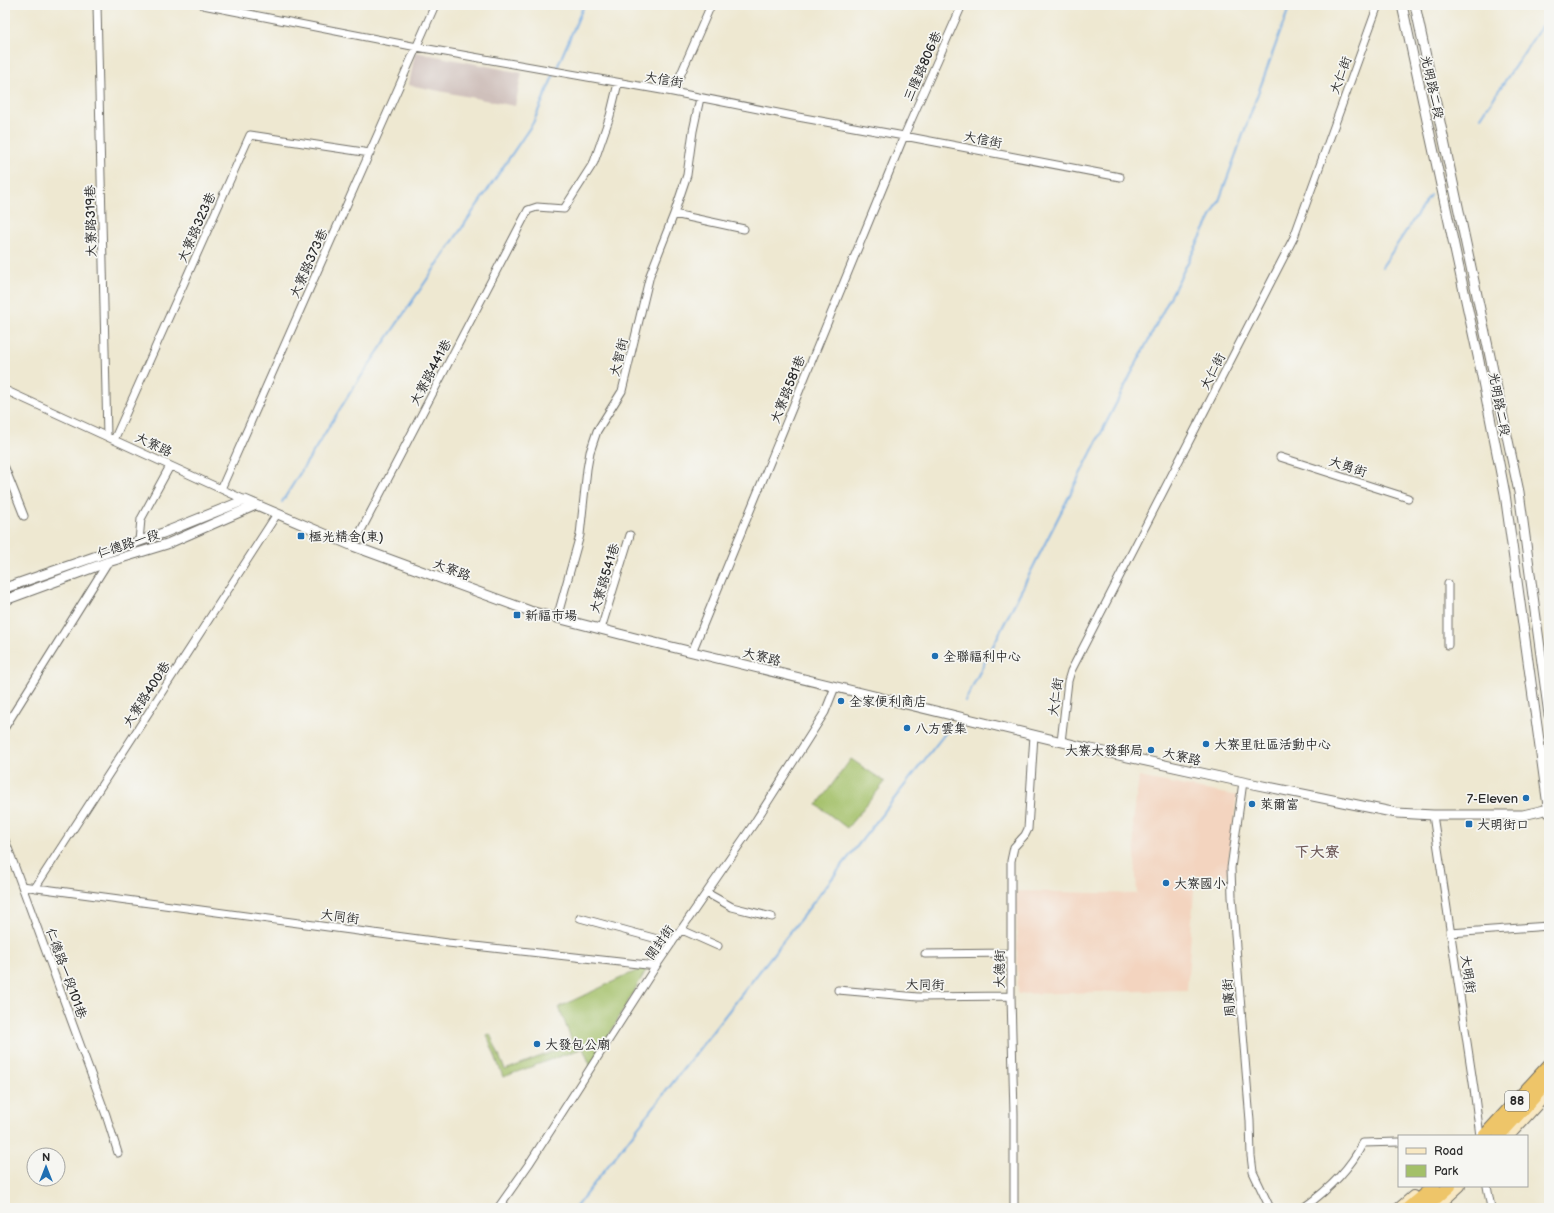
<svg xmlns="http://www.w3.org/2000/svg" width="1554" height="1213" font-family="'Balsamiq Sans','LXGW WenKai TC',sans-serif">
	<style>
		.built { fill: #f3d4bf }
		.industrial { fill: #cfc0bb }
		.green { fill: #a3c068; stroke: #67764a }
		.lines { fill: none; stroke-linecap: round; stroke-linejoin: round }
		.stream { stroke: #72aae1; stroke-width: 2 }
		.minor-casing { stroke: #6f6d65; stroke-width: 9 }
		.tertiary-casing { stroke: #6f6d65; stroke-width: 11 }
		.secondary-casing { stroke: #6f6d65; stroke-width: 12 }
		.trunk-casing { stroke: #6f6d65; stroke-width: 14 }
		.minor { stroke: #fff; stroke-width: 7 }
		.tertiary { stroke: #fff; stroke-width: 9 }
		.secondary { stroke: #f8e8c3; stroke-width: 10 }
		.trunk { stroke: #eec569; stroke-width: 12 }
		.poi-dot { fill: #1f6fb2; stroke: #f6f6f2; stroke-width: 1.5 }
		.labels { text-anchor: middle; stroke-width: 3.5; stroke-linejoin: round; paint-order: stroke }
		.shield { fill: #f6f6f2; stroke: #686867; stroke-width: 1 }
		.shield-label { font-size: 12px; font-weight: bold; fill: #2b2b2b }
		.street-label { font-size: 13px; fill: #2b2b2b; stroke: #f6f6f2 }
		.poi-label { font-size: 13px; fill: #2b2b2b; stroke: #f6f6f2; text-anchor: start }
		.quarter-label { font-size: 15px; font-weight: bold; fill: #6c5857; stroke: #f6f6f2 }
	</style>
	<rect width="100%" height="100%" fill="#f6f6f2"/>
	<filter id="ink" filterUnits="userSpaceOnUse"><feTurbulence type="fractalNoise" baseFrequency=".025" numOctaves="2"/><feDisplacementMap in="SourceGraphic" scale="8" xChannelSelector="R" yChannelSelector="G"/><feConvolveMatrix kernelMatrix="1 2 1 2 8 2 1 2 1" color-interpolation-filters="sRGB"/></filter>
	<filter id="wash" filterUnits="userSpaceOnUse"><feTurbulence type="fractalNoise" baseFrequency=".012" numOctaves="4" result="noise"/><feDisplacementMap in="SourceGraphic" scale="16" xChannelSelector="R" yChannelSelector="G"/><feGaussianBlur stdDeviation="0.9" result="paint"/><feColorMatrix in="noise" values="0 0 0 0 0 0 0 0 0 0 0 0 0 0 0 0 0 1.4 0 .05"/><feComposite in="paint" operator="in"/></filter>
	<g filter="url(#wash)">
		<rect width="100%" height="100%" fill="#eee8d1"/>
		<!-- built -->
		<path class="built" d="M1139,777L1237,796L1227,875L1195,876L1187,990L1018,994L1016,891L1137,894L1133,822Z"/>
		<!-- industrial -->
		<path class="industrial" d="M415,52L522,73L515,106L409,85Z"/>
		<!-- green -->
		<path class="green" d="M851,759L885,782L847,828L817,805Z
			M649,965L591,1067L583,1048L503,1077L487,1035L490,1034L505,1070L573,1044L559,1007Z"/>
		<g class="lines">
			<!-- stream -->
			<path class="stream" d="M556,70L584,5
				M1481,117L1549,15
				M1382,267L1430,195
				M282,502L350,393L533,123L554,74
				M965,701L1219,201L1290,5
				M575,1208L947,731"/>
		</g>
	</g>
	<g filter="url(#ink)">
		<g class="lines">
			<defs>
				<path id="minor" d="M97,5L107,436
					M203,5L417,47L673,92L798,117L904,136L1120,177
					M673,92L711,5
					M674,214L744,229
					M5,390L245,500
					M114,440L250,135L370,153
					M1280,457L1408,498
					M5,468L24,516
					M221,489L435,5
					M139,541L141,519L170,466
					M353,546L528,210L537,207L564,209L594,162L610,116L618,83
					M1448,584V645
					M557,618L580,535L587,469L590,452L597,431L622,391L650,275L674,214L687,175L693,131L700,98
					M601,629L630,535
					M692,652L904,136L962,5
					M5,727L108,562
					M1061,742L1068,681L1071,671L1294,237L1378,5
					M1243,782L1231,868L1232,897L1250,1121L1251,1156L1253,1172L1270,1208
					M1433,815L1474,1089L1480,1136
					M5,840L106,1115L118,1153
					M22,886L448,943L656,966
					M35,888L277,514
					M707,893L732,907L772,917
					M580,918L672,943
					M682,930L718,946
					M1450,933L1549,926
					M925,954L1011,953
					M838,990L918,997L1011,996
					M1487,1186L1491,1208
					M498,1208L529,1164L656,966L753,825L825,712L835,687
					M1014,1208V1114L1011,996V861L1014,847L1025,835L1028,829L1034,735
					M1303,1208C1327,1191 1350,1169 1363,1143L1399,1142"/>
				<path id="tertiary" d="M1402,5L1478,356L1505,494L1549,813
					M1415,5L1519,492L1549,715
					M5,588L163,533L245,500L353,546L530,611L643,640L1091,749L1243,782L1397,813L1433,815H1523L1549,809
					M5,600L108,562L167,544L256,505"/>
				<path id="secondary" d="M1509,1136L1549,1092
					M1399,1208L1413,1196
					M1436,1208L1460,1186"/>
				<path id="trunk" d="M1484,1136L1549,1065
					M1499,1136L1549,1081
					M1408,1208L1434,1186
					M1425,1208L1450,1186"/>
			</defs>
			<!-- minor casing -->
			<use href="#minor" class="minor-casing"/>
			<!-- tertiary casing -->
			<use href="#tertiary" class="tertiary-casing"/>
			<!-- secondary casing -->
			<use href="#secondary" class="secondary-casing"/>
			<!-- trunk casing -->
			<use href="#trunk" class="trunk-casing"/>
			<!-- minor -->
			<use href="#minor" class="minor"/>
			<!-- tertiary -->
			<use href="#tertiary" class="tertiary"/>
			<!-- secondary -->
			<use href="#secondary" class="secondary"/>
			<!-- trunk -->
			<use href="#trunk" class="trunk"/>
		</g>
	</g>
	<!-- markers -->
	<g class="poi-dot">
		<rect x="297" y="532" width="8" height="8" rx="2"/>
		<rect x="513" y="611" width="8" height="8" rx="2"/>
		<circle cx="935" cy="656" r="4"/>
		<circle cx="841" cy="701" r="4"/>
		<circle cx="907" cy="728" r="4"/>
		<circle cx="1206" cy="744" r="4"/>
		<circle cx="1151" cy="750" r="4"/>
		<circle cx="1526" cy="798" r="4"/>
		<circle cx="1252" cy="804" r="4"/>
		<rect x="1465" y="820" width="8" height="8" rx="2"/>
		<circle cx="1166" cy="883" r="4"/>
		<circle cx="537" cy="1044" r="4"/>
	</g>
	<g class="labels">
		<!-- shield labels -->
		<rect class="shield" x="1505" y="1091" width="24" height="20" rx="3"/>
		<g class="shield-label">
			<text x="1517" y="1105">88</text>
		</g>
		<!-- street labels -->
		<g class="street-label">
			<text transform="translate(922 66) rotate(-66)" y="5">三隆路806巷</text>
			<text transform="translate(1340 75) rotate(-70)" y="5">大仁街</text>
			<text transform="translate(664 79) rotate(10)" y="5">大信街</text>
			<text transform="translate(1433 87) rotate(78)" y="5">光明路二段</text>
			<text transform="translate(983 139) rotate(11)" y="5">大信街</text>
			<text transform="translate(90 221) rotate(-91)" y="5">大寮路319巷</text>
			<text transform="translate(196 227) rotate(-66)" y="5">大寮路323巷</text>
			<text transform="translate(308 263) rotate(-66)" y="5">大寮路373巷</text>
			<text transform="translate(618 357) rotate(-76)" y="5">大智街</text>
			<text transform="translate(1212 371) rotate(-63)" y="5">大仁街</text>
			<text transform="translate(430 372) rotate(-62)" y="5">大寮路441巷</text>
			<text transform="translate(787 389) rotate(-68)" y="5">大寮路581巷</text>
			<text transform="translate(1500 404) rotate(79)" y="5">光明路二段</text>
			<text transform="translate(154 444) rotate(25)" y="5">大寮路</text>
			<text transform="translate(1348 466) rotate(18)" y="5">大勇街</text>
			<text transform="translate(128 543) rotate(-18)" y="5">仁德路一段</text>
			<text transform="translate(452 569) rotate(20)" y="5">大寮路</text>
			<text transform="translate(604 578) rotate(-73)" y="5">大寮路541巷</text>
			<text transform="translate(762 656) rotate(14)" y="5">大寮路</text>
			<text transform="translate(146 694) rotate(-57)" y="5">大寮路400巷</text>
			<text transform="translate(1055 697) rotate(-82)" y="5">大仁街</text>
			<text transform="translate(1182 756) rotate(13)" y="5">大寮路</text>
			<text transform="translate(340 916) rotate(8)" y="5">大同街</text>
			<text transform="translate(659 942) rotate(-55)" y="5">開封街</text>
			<text transform="translate(999 969) rotate(-90)" y="5">大德街</text>
			<text transform="translate(67 973) rotate(70)" y="5">仁德路一段101巷</text>
			<text transform="translate(1469 974) rotate(81)" y="5">大明街</text>
			<text transform="translate(925 984) rotate(1)" y="5">大同街</text>
			<text transform="translate(1228 998) rotate(-95)" y="5">周廣街</text>
		</g>
		<!-- poi labels -->
		<g class="poi-label">
			<text x="309" y="541">極光精舍(東)</text>
			<text x="525" y="620">新福市場</text>
			<text x="943" y="661">全聯福利中心</text>
			<text x="849" y="706">全家便利商店</text>
			<text x="915" y="733">八方雲集</text>
			<text x="1214" y="749">大寮里社區活動中心</text>
			<text x="1143" y="755" text-anchor="end">大寮大發郵局</text>
			<text x="1518" y="803" text-anchor="end">7-Eleven</text>
			<text x="1260" y="809">萊爾富</text>
			<text x="1477" y="829">大明街口</text>
			<text x="1174" y="888">大寮國小</text>
			<text x="545" y="1049">大發包公廟</text>
		</g>
		<!-- quarter labels -->
		<g class="quarter-label">
			<text x="1317" y="857">下大寮</text>
		</g>
	</g>
	<!-- margin -->
	<rect width="1554" height="1213" fill="none" stroke="#f6f6f2" stroke-width="20"/>
	<!-- legend -->
	<rect x="1398" y="1135" width="130" height="52" fill="#f6f6f2" stroke="#a5a5a2"/>
	<rect x="1406" y="1148" width="20" height="6" fill="#f8e8c3" stroke="#a5a5a2"/>
	<text x="1434" y="1155" font-size="12" fill="#2b2b2b">Road</text>
	<rect x="1406" y="1165" width="20" height="12" fill="#a3c068" stroke="#a5a5a2"/>
	<text x="1434" y="1175" font-size="12" fill="#2b2b2b">Park</text>
	<!-- north arrow -->
	<g transform="translate(46 1167)"><circle r="19" fill="#f6f6f2" stroke="#a5a5a2"/>
	<path d="M0-3L7 15L0 10L-7 15Z" fill="#1f6fb2"/>
	<text y="-6" font-size="11" font-weight="bold" text-anchor="middle" fill="#2b2b2b">N</text>
	</g>
</svg>
